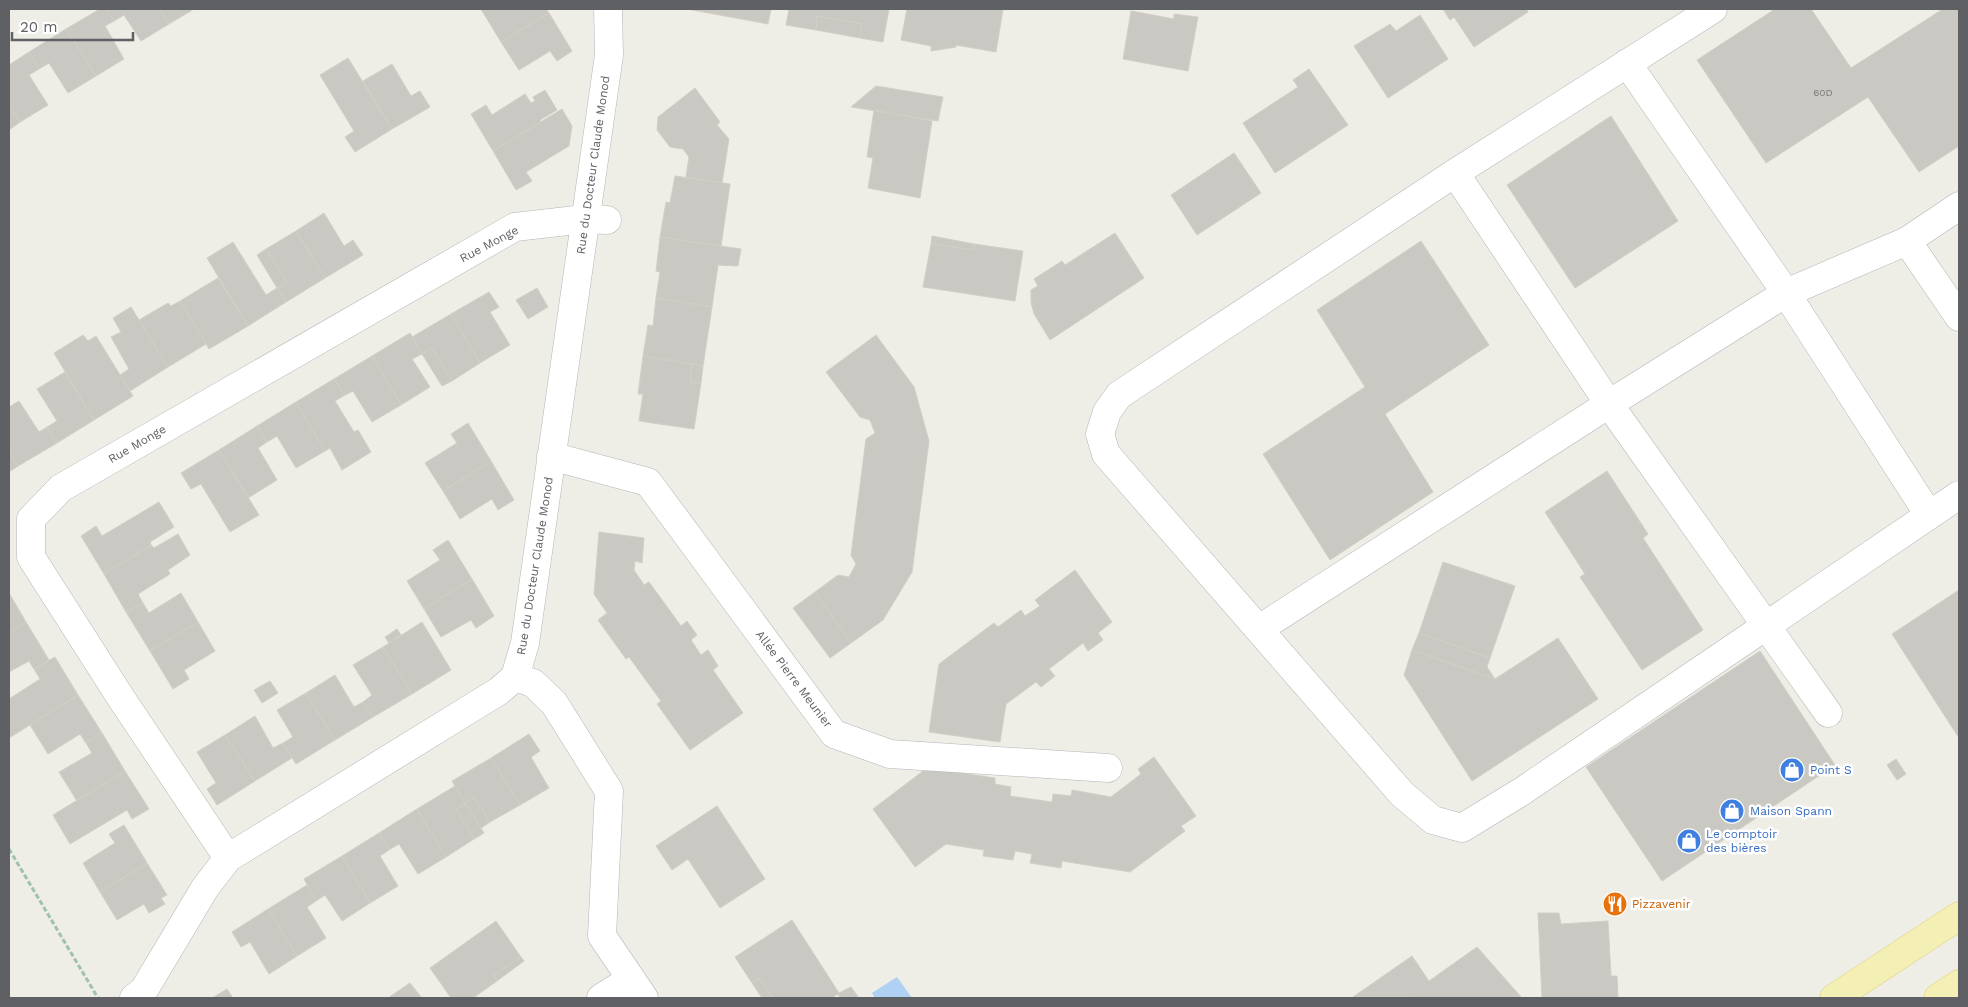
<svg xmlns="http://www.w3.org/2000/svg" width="1968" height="1007" font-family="'Work Sans',sans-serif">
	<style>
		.water { fill: #b0d0f4 }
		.building { fill: #c9c8c2; stroke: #d2cfc5 }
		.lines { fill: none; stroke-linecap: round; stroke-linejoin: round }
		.minor-casing { stroke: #b3b5b9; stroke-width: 29 }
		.major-casing { stroke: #dfca6e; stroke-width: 29 }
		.path { stroke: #a0c2ad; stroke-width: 3; stroke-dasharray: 5 2.5; stroke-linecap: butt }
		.minor { stroke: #fff; stroke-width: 28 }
		.major { stroke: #f4f0b5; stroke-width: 28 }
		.labels { text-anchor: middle; stroke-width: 5; stroke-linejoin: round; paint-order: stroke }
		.number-label { font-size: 10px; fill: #797a7c }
		.street-label { font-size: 12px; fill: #5e6064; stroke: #fff }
		.shop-label { font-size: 12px; fill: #366cbe; stroke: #fff; text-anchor: start }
		.food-label { font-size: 12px; fill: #c56008; stroke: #fff; text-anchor: start }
	</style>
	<rect width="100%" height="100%" fill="#eeede6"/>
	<!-- water -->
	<path class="water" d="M897,977L912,998H875L872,993Z"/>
	<!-- building -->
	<path class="building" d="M100,9H106L114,21L105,26L124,59L96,76L66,29Z
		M106,9H160L169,24L141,41L124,15L114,21Z
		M160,9H194L169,24Z
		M481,9H546L549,13L501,42Z
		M687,9H771L768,24Z
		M789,9H889L883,42L860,38L862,24L817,16L816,30L786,25Z
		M907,9H1003L996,52L956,45V47L931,51V46L901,40Z
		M1443,9H1526L1528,12L1474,47L1454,17L1450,20Z
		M1775,9H1811L1851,68L1943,9H1959V146L1919,172L1868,97L1766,163L1697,60Z
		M1131,11L1174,19V14L1198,17L1188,71L1123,59Z
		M549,13L572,51L557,61L550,51L519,70L501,42Z
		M1420,15L1448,59L1388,98L1354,46L1390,24L1396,31Z
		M817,16L862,24L860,38L816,30Z
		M66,29L96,76L68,93L49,63L39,69L29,52Z
		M29,52L39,69L29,75L48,105L20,122L9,104V65Z
		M348,58L392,129L355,152L345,137L354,131L320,75Z
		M392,64L411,96L420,91L430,107L392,129L363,81Z
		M1309,69L1348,125L1275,173L1243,123L1298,87L1293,80Z
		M876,86L943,97L938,121L851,107Z
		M695,88L720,122L717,125L729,139L722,183L686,177L689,157L683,149L670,147L657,130L658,117Z
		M545,90L557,110L540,120L541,122L493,151L471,114L486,105L492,115L525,94L531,103L535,101L533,97Z
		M9,104L20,122L9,130Z
		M562,109L572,126L569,146L526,172L532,181L516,190L493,151Z
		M874,110L932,121L920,198L868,188L873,158L867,157Z
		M1611,116L1678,221L1575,288L1507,185Z
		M1234,153L1261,193L1197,235L1171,195Z
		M675,176L730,184L721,246L660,237L666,202L670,203Z
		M324,213L344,246L353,240L363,255L325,278L296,231Z
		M296,231L325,278L286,302L277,288L287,282L266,249Z
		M1115,233L1144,278L1050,340L1034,314L1031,302V290L1038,286L1034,279L1062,261L1065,265Z
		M932,236L974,244V250L931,244Z
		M660,237L741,249L738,266L718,265L712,307L656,298L660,272L656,271Z
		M1421,241L1489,345L1385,414L1433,492L1330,560L1263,454L1365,387L1317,310Z
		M233,242L266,295L277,288L286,302L248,326L207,258Z
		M931,244L974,250V244L1023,251L1015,301L923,287Z
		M266,249L287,282L277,288L257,255Z
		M218,278L248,326L209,349L180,301Z
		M537,288L548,307L528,319L516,300Z
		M489,292L499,307L490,312L510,345L480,363L451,314Z
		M656,298L712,307L703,366L643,356L648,325L653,326Z
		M180,301L206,344L168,367L139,320L168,303L171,306Z
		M131,307L168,367L130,391L120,375L129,369L111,337L121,332L113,318Z
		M451,314L480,363L452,381L432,348L422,354L412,337Z
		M410,333L422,354L412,359L430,387L401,405L372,356Z
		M83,335L88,341L96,336L133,396L94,420L54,353Z
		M876,335L914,387L929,441L912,572L883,620L851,643L815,592L838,575L849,577L856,564L851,555L866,439L875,433L870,420L860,417L826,372Z
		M432,348L452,381L442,386L422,354Z
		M372,356L401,405L372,422L353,391L345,395L334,379Z
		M643,356L692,364L690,382L701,383L694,429L639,421L643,394H638Z
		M692,364L703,366L701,383L690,382Z
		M65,372L94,420L57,443L47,427L57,421L37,389Z
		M334,379L345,395L335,401L354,432L358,430L371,452L342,470L330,448L325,451L296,402Z
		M19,401L39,432L47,427L57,443L18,466L9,451V407Z
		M296,402L325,451L296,468L277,436L267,442L257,426Z
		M468,423L491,461L443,491L425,463L457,443L451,434Z
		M257,426L267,442L258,448L277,480L248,498L219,450Z
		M219,450L259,515L230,532L201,484L191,489L181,473Z
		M9,451L18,466L9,472Z
		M491,461L514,500L498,510L492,499L460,519L443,491Z
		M1607,471L1648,534L1643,538L1703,630L1642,670L1580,577L1585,574L1545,512Z
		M159,502L174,527L150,542L151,545L104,574L81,536L96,526L102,536Z
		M599,532L644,538L642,563L635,561L634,570L644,585L649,582L681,626L687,621L697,635L691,640L701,655L708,650L718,666L713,670L743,713L690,750L657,704L661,701L629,657L626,659L598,620L607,613L594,594Z
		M178,534L190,555L168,570L170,574L138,594L143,603L126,612L104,574L151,545L154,548Z
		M448,540L472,579L424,609L407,581L440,560L433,550Z
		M1443,562L1515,586L1490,658L1419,633Z
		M1075,570L1112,622L1098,633L1103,640L1088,651L1083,643L1049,669L1055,676L1041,687L1036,682L1006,704L1000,742L929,732L939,664L994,623L998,627L1021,610L1025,616L1040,606L1035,600Z
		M472,579L494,616L476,628L471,620L441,637L424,609Z
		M1959,590V738L1892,634Z
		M815,592L851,643L830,658L793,608Z
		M9,593L26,622L9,633Z
		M181,593L198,622L150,651L126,612L143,603L149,613Z
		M26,622L49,660L34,669L29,661L9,672V633Z
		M198,622L215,651L184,670L189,679L173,689L150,651Z
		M422,622L451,670L412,694L383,647Z
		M397,629L401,635L389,643L385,637Z
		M1419,633L1490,658L1487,667L1495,679L1412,650Z
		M1558,638L1598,699L1472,781L1404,675L1412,650L1495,679Z
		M383,647L412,694L373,717L363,702L372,695L353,665Z
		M1760,651L1835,765L1662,881L1586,767Z
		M55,657L78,695L9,738V699L40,679L34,669Z
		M335,675L354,707L363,702L373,717L335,740L306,693Z
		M270,681L278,693L262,703L254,690Z
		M306,693L335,740L296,764L283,743L293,737L277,710Z
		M78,695L102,733L86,743L80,734L48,754L30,725Z
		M255,716L273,748L283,743L292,758L255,781L225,735Z
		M102,733L125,771L77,801L59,772L92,753L86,743Z
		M529,734L540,751L531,757L549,788L520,805L491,758Z
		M225,735L255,781L217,805L207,789L216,783L197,752Z
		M1154,757L1196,816L1181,826L1185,831L1130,872L1062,861L1061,868L1030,863L1032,854L1015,851L1013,860L983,856L984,850L946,844L915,867L873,809L927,768L995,778V784L1011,787L1010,796L1052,802L1053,794L1071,796L1072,790L1111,797L1141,774L1138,769Z
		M491,758L520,805L490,822L474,797L465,803L452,781Z
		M1896,759L1906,774L1897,780L1887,765Z
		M125,771L149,809L132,819L127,810L70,844L53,815Z
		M455,786L465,803L456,809L474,839L446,857L417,809Z
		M474,797L490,822L481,828L465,803Z
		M465,803L484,833L474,839L456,809Z
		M717,806L765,879L720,908L688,859L672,870L656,846Z
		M417,809L446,857L418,874L399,844L389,850L379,833Z
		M124,825L147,863L100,892L83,863L115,843L109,834Z
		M379,833L389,850L380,856L398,886L370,903L342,856Z
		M342,856L370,903L342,921L325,895L316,901L304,879Z
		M147,863L167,895L161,898L165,904L149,913L144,904L117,920L100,892Z
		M307,885L316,901L307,907L326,938L297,956L268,909Z
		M268,909L297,956L269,974L250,942L241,947L232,932Z
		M1538,913H1559L1561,924L1608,921L1611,976H1617L1618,998H1542Z
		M792,920L839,993L851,987L859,998H840L838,994L832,998H773L759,978L752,983L735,957Z
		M496,921L521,957L494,975L497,981L473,998H451L430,968Z
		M1477,947L1522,998L1353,997L1412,956L1429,981Z
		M521,957L524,961L497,981L494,975Z
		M759,978L773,998H762L752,983Z
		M410,983L422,998H388Z
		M227,989L233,998H212Z"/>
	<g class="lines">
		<defs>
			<path id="minor" d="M1713,9L1455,173L1119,395L1107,412L1100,434L1106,454L1402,794L1433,820L1462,828L1521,792L1959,495
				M1627,63L1786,293L1929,515
				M1455,173L1609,404L1828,713
				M1907,241L1959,317
				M551,456L648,482L834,734L890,754L1108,768
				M1259,629L1609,404L1786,293L1907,241L1959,206
				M515,677L533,683L554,703L609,791L602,936L644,998
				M228,858L121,698L31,557V519L61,488L515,227L585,219L607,220
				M134,998L144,990L205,888L228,858L499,691L515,677L525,643L609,55L608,9
				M601,998L631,979"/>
			<path id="major" d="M1834,998L1959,916
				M1938,998L1959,984"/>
		</defs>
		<!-- minor casing -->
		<use href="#minor" class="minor-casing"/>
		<!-- major casing -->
		<use href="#major" class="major-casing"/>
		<!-- path -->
		<path class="path" d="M9,849L98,998"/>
		<!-- minor -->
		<use href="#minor" class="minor"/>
		<!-- major -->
		<use href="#major" class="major"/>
	</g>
	<!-- icons -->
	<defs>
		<symbol id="shop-disc" viewBox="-11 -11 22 22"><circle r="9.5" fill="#3f7fe0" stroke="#fff"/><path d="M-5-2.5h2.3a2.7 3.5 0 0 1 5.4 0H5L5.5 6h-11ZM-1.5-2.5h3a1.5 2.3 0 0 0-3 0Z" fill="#fff"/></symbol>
		<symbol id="restaurant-disc" viewBox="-11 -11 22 22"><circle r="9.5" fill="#e8710a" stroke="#fff"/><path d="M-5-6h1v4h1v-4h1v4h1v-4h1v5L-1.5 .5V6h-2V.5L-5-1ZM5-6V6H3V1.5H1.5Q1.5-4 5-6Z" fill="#fff"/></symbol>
	</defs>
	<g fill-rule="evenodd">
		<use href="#shop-disc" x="1778" y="756" width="28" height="28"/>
		<use href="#shop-disc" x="1718" y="797" width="28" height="28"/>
		<use href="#shop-disc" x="1675" y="827" width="28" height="28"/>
		<use href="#restaurant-disc" x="1601" y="890" width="28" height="28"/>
	</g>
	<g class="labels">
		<!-- number labels -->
		<g class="number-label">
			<text x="1823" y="96">60D</text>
		</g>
		<!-- street labels -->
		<g class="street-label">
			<text transform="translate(593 165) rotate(-82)" y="4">Rue du Docteur Claude Monod</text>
			<text transform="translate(489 244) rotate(-28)" y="4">Rue Monge</text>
			<text transform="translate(137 444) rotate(-30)" y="4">Rue Monge</text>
			<text transform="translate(535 566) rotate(-81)" y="4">Rue du Docteur Claude Monod</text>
			<text transform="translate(794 679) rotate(53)" y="4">Allée Pierre Meunier</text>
		</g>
		<!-- shop labels -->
		<g class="shop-label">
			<text x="1810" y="774">Point S</text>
			<text x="1750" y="815">Maison Spann</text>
			<text x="1706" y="838">Le comptoir<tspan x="1706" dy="14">des bières</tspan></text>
		</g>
		<!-- food labels -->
		<g class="food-label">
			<text x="1632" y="908">Pizzavenir</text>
		</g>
	</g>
	<!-- border -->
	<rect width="1968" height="1007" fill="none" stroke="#5e6064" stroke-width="20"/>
	<!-- scale -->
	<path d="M12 32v8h121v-8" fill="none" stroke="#5e6064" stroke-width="2.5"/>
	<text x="20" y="32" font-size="15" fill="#5e6064" stroke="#ffffff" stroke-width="4" paint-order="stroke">20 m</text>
</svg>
